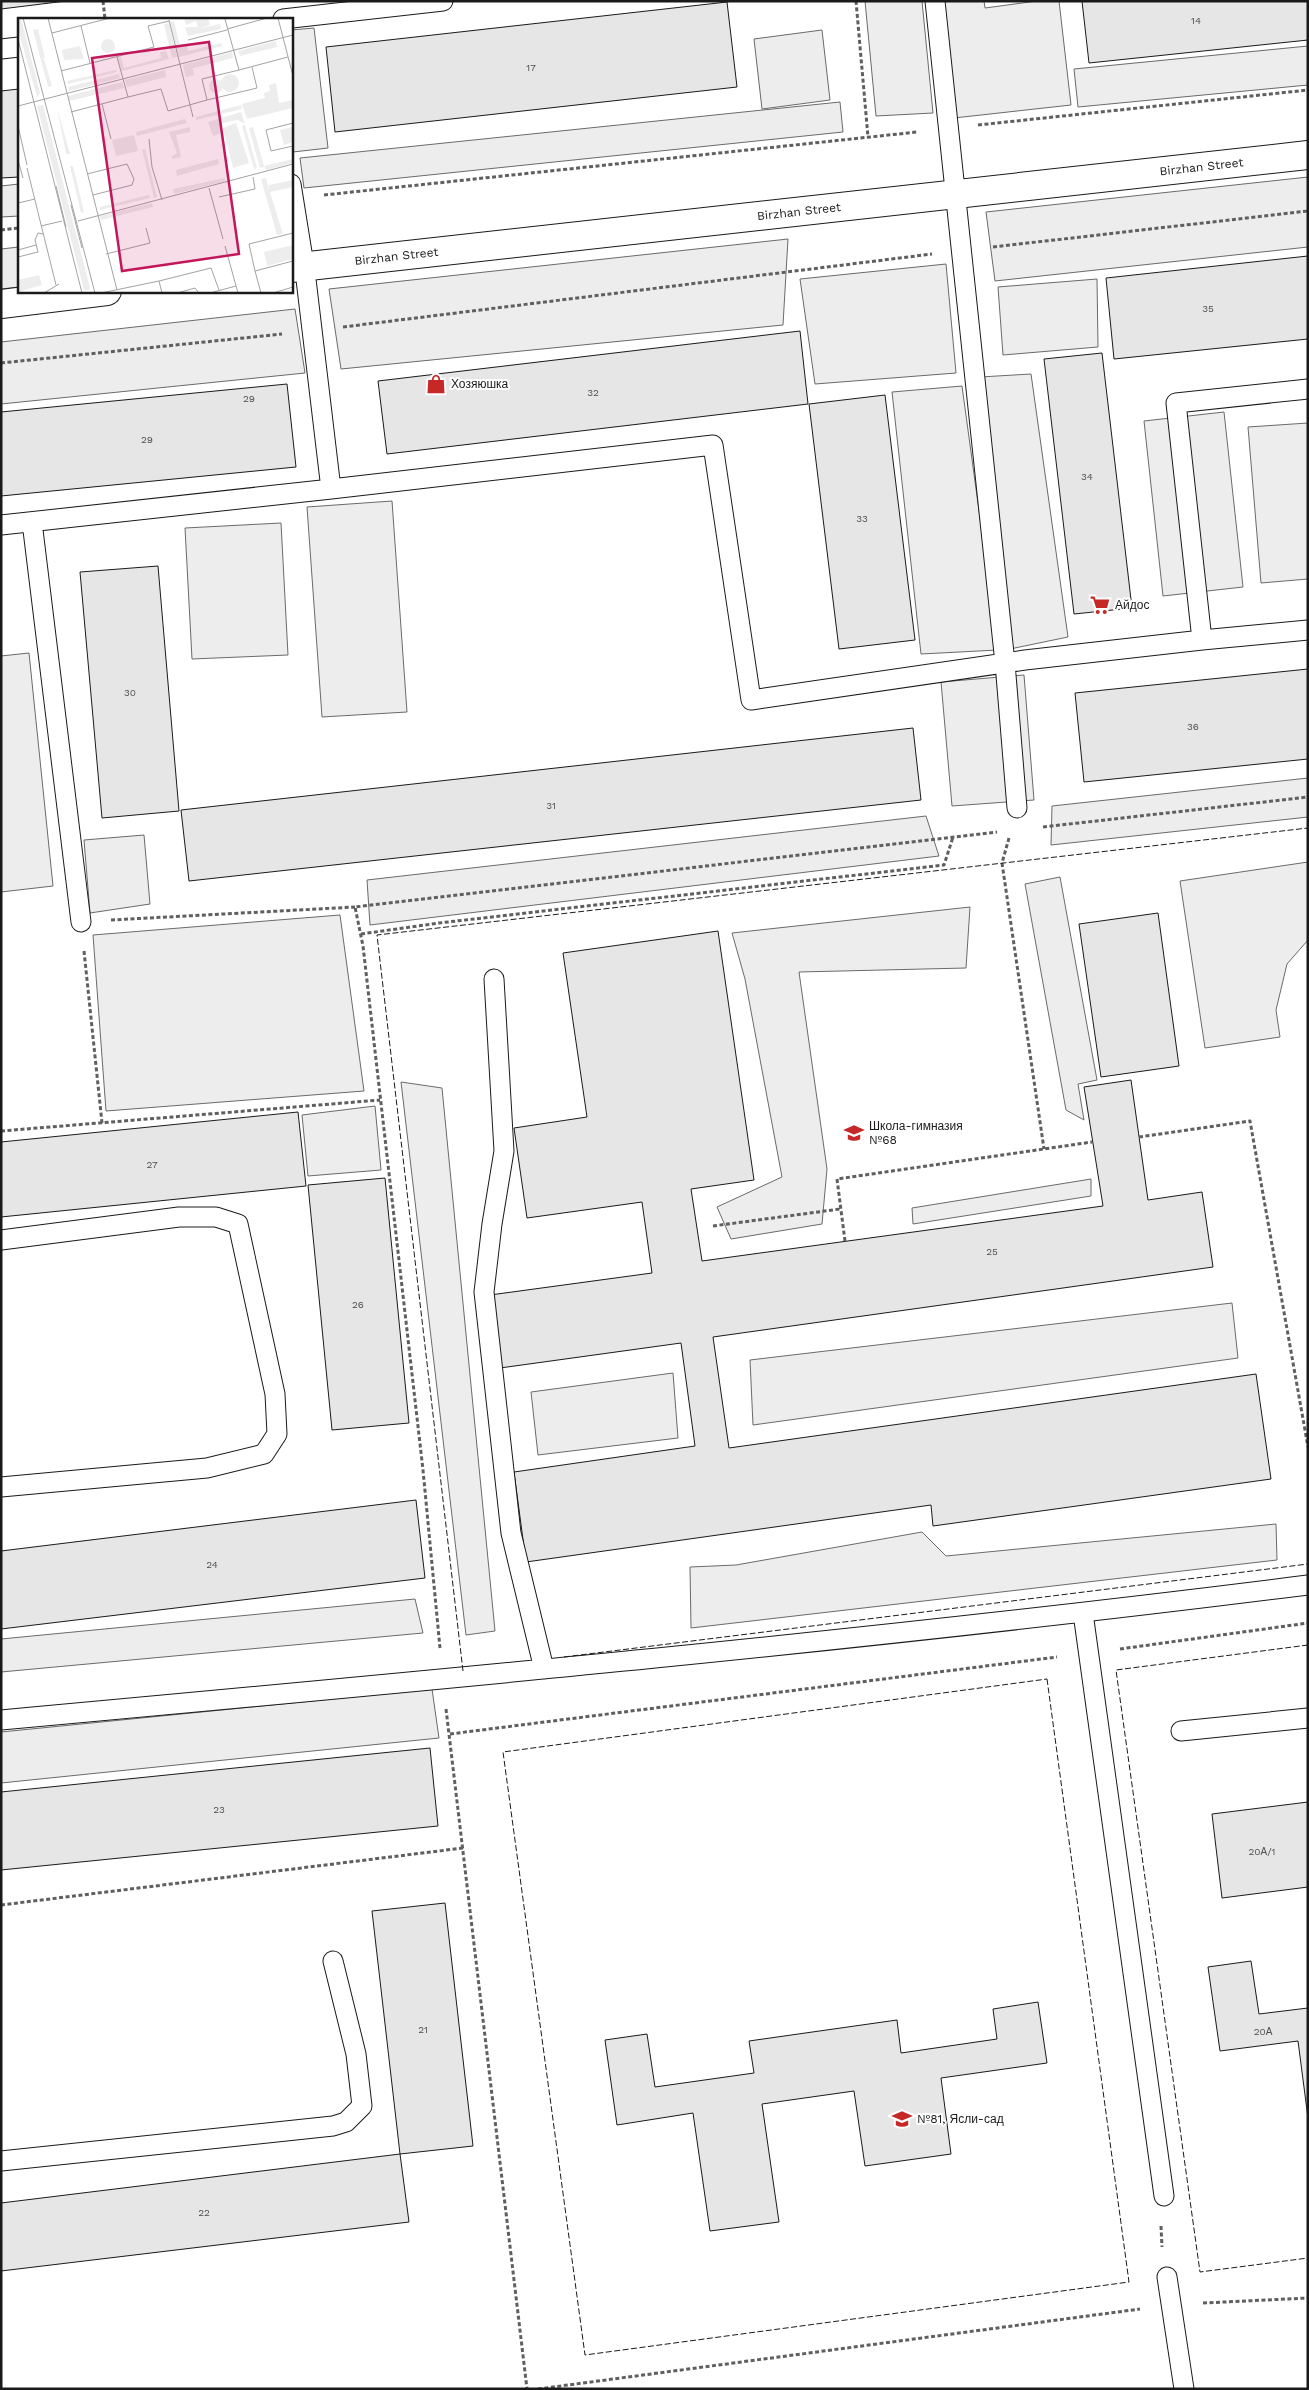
<svg xmlns="http://www.w3.org/2000/svg" width="1309" height="2390" font-family="'Work Sans',sans-serif">
	<style>
		.built { fill: #ededed; stroke: #6a6a6a }
		.building { fill: #e6e6e6; stroke: #1a1a1a }
		.lines { fill: none; stroke-linecap: round; stroke-linejoin: round }
		.service-casing { stroke: #1a1a1a; stroke-width: 21 }
		.minor-casing { stroke: #1a1a1a; stroke-width: 30 }
		.path { stroke: #5f5f5f; stroke-width: 3; stroke-dasharray: 4 2.5; stroke-linecap: butt }
		.service { stroke: #fff; stroke-width: 19 }
		.minor { stroke: #fff; stroke-width: 28 }
		.fence { stroke: #1a1a1a; stroke-width: 1; stroke-dasharray: 6 2.5; stroke-linecap: butt }
		.labels { text-anchor: middle; stroke-width: 4; stroke-linejoin: round; paint-order: stroke }
		.number-label { font-size: 10px; fill: #4d4d4d }
		.street-label { font-size: 12px; fill: #1a1a1a; stroke: #fff }
		.poi-label { font-size: 12px; fill: #1a1a1a; stroke: #fff; text-anchor: start }
		.inset-road { fill: none; stroke: #a3a3a3; stroke-width: 1 }
		.view { fill: #c2185b; fill-opacity: 0.15; stroke: #c2185b; stroke-width: 2.5 }
		.inset-edge { fill: none; stroke: #1a1a1a; stroke-width: 2.5 }
	</style>
	<rect width="100%" height="100%" fill="#fff"/>
	<!-- built -->
	<path class="built" d="M865,1H922L933,113L876,116Z
		M940,1H984L985,8L1037,1H1059L1071,105L954,118Z
		M314,28L328,148L293,152L291,30Z
		M822,30L830,100L762,109L754,39Z
		M1308,46V85L1078,107L1074,69Z
		M840,102L843,132L304,188L300,158Z
		M1308,177V247L995,281L986,212Z
		M19,184V216L1,217V186Z
		M788,239L783,325L341,369L329,289Z
		M19,247V287L1,289V249Z
		M946,264L956,373L815,384L800,279Z
		M1097,279L1098,347L1003,355L998,287Z
		M295,309L305,373L1,404V342Z
		M1031,374L1068,637L1010,649L980,377Z
		M962,386L998,650L921,654L892,392Z
		M1224,412L1243,587L1163,596L1144,421Z
		M1308,423V579L1261,583L1248,427Z
		M392,501L407,712L322,717L307,507Z
		M281,523L288,655L192,659L185,528Z
		M29,653L53,886L1,892V656Z
		M1024,675L1034,800L952,806L941,682Z
		M1308,778V817L1051,845L1052,806Z
		M926,816L939,856L370,925L367,880Z
		M144,835L150,904L90,913L84,840Z
		M1308,862V940L1287,964L1276,1010L1280,1037L1205,1048L1180,881Z
		M1060,877L1097,1080L1078,1084L1084,1120L1066,1110L1025,884Z
		M970,907L966,968L799,972L827,1169L822,1224L731,1239L717,1207L782,1177L745,979L732,933Z
		M340,915L364,1091L106,1111L93,935Z
		M401,1082L442,1088L495,1631L466,1635Z
		M375,1106L381,1170L308,1176L302,1115Z
		M1091,1179V1196L913,1224L912,1208Z
		M1232,1303L1238,1358L753,1425L750,1360Z
		M673,1373L678,1438L538,1455L531,1392Z
		M1276,1524L1277,1560L691,1628L690,1567L736,1565L922,1532L946,1556Z
		M415,1599L423,1633L1,1672V1639Z
		M432,1689L439,1738L1,1783V1732Z"/>
	<!-- building -->
	<path class="building" d="M1,1H66L1,9Z
		M1082,1H1308V40L1089,63Z
		M727,2L737,87L335,132L326,47Z
		M19,89V177L1,178V91Z
		M1308,256V339L1114,359L1106,278Z
		M800,331L808,404L387,454L378,381Z
		M1102,353L1132,608L1074,614L1044,359Z
		M287,384L296,467L1,496V412Z
		M885,395L915,640L839,649L809,404Z
		M158,566L179,811L102,818L80,572Z
		M1308,669V759L1084,782L1075,693Z
		M913,728L921,800L189,881L181,810Z
		M1158,913L1179,1066L1101,1077L1079,924Z
		M718,931L754,1180L691,1189L702,1261L1103,1206L1084,1087L1131,1080L1148,1200L1202,1192L1213,1267L713,1337L729,1448L1256,1374L1271,1479L933,1526L931,1505L526,1562L514,1472L695,1446L681,1343L500,1368L490,1295L652,1273L642,1202L527,1218L514,1128L587,1117L563,953Z
		M298,1112L306,1186L1,1217V1142Z
		M385,1178L409,1423L332,1430L308,1185Z
		M416,1500L425,1578L1,1629V1551Z
		M430,1748L438,1826L1,1870V1792Z
		M1308,1802V1887L1222,1898L1212,1814Z
		M445,1903L473,2146L400,2154L372,1911Z
		M1251,1961L1259,2014L1308,2008V2118L1298,2041L1220,2051L1208,1967Z
		M1038,2002L1047,2063L941,2078L951,2154L865,2166L854,2091L762,2104L779,2222L710,2231L693,2113L617,2125L605,2040L647,2034L655,2087L754,2073L749,2041L897,2020L901,2053L997,2039L993,2009Z
		M400,2154L409,2222L1,2271V2203Z"/>
	<g class="lines">
		<defs>
			<path id="service" d="M935,1L1005,663L1017,808
				M283,19L443,1
				M1,49L19,47
				M291,184L305,271L331,489L713,445L751,700L1025,660L1202,640L1176,403L1308,389
				M32,522L81,922
				M1,525L331,489
				M1202,640L1308,630
				M494,979L504,1151L492,1224L484,1292L511,1533L544,1669
				M1,1240L179,1217H216L238,1224L275,1394L277,1434L264,1454L207,1468L1,1487
				M1083,1613L1164,2196
				M1,1720C437,1680 873,1640 1308,1585
				M1181,1731L1308,1718
				M1,2161L333,2126L346,2122L362,2106L356,2054L333,1961
				M1167,2277L1184,2389"/>
			<g id="minor">
				<path id="s1" d="M291,268L1308,155"/>
				<path d="M1,304L107,291"/>
			</g>
		</defs>
		<!-- service casing -->
		<use href="#service" class="service-casing"/>
		<!-- minor casing -->
		<use href="#minor" class="minor-casing"/>
		<!-- path -->
		<path class="path" d="M103,1L105,19
			M856,1L868,137
			M978,125L1308,90
			M324,195L917,132
			M1,230L19,228
			M993,247L1308,211
			M343,327L932,254
			M1,363L282,334
			M1043,827L1308,797
			M1009,838L1002,863L1044,1149
			M111,920L355,907
			M361,934L439,923L944,865L953,837
			M84,951L102,1123
			M1,1131L380,1100
			M1139,1137L1250,1121L1308,1447
			M713,1226L840,1209
			M845,1241L837,1179L1092,1142
			M440,1648L423,1470L363,946L355,907L997,832
			M1120,1649L1308,1623
			M446,1709L527,2389
			M450,1734L1057,1657
			M1,1905L463,1848
			M1161,2226L1162,2247
			M1203,2303L1308,2298
			M538,2389L1140,2309"/>
		<!-- service -->
		<use href="#service" class="service"/>
		<!-- minor -->
		<use href="#minor" class="minor"/>
		<!-- fence -->
		<path class="fence" d="M1308,1645L1116,1670L1200,2272L1308,2258
			M564,1657L1308,1564
			M463,1671L377,935L1308,828
			M1047,1679L1129,2282L585,2355L503,1752Z"/>
	</g>
	<!-- icons -->
	<defs>
		<symbol id="shop-bare" viewBox="-9 -9 18 18"><path d="M-5-2.5h2.3a2.7 3.5 0 0 1 5.4 0H5L5.5 6h-11ZM-1.5-2.5h3a1.5 2.3 0 0 0-3 0Z" fill="#c62828" stroke="#fff" stroke-width="2.5" paint-order="stroke"/></symbol>
		<symbol id="supermarket-bare" viewBox="-9 -9 18 18"><path d="M-6-5.5h2.5l.6 2H6L4.5 2H-2.5L-4.4-4H-6ZM-1.5 3.2a1.3 1.3 0 1 0 .1 0ZM3 3.2a1.3 1.3 0 1 0 .1 0Z" fill="#c62828" stroke="#fff" stroke-width="2.5" paint-order="stroke"/></symbol>
		<symbol id="school-bare" viewBox="-9 -9 18 18"><path d="M0-5L7-2L0 1L-7-2ZM-4 1L0 2.5L4 1V4Q0 6-4 4Z" fill="#c62828" stroke="#fff" stroke-width="2.5" paint-order="stroke"/></symbol>
	</defs>
	<g fill-rule="evenodd">
		<use href="#shop-bare" x="422" y="370" width="28" height="28"/>
		<use href="#supermarket-bare" x="1086" y="591" width="28" height="28"/>
		<use href="#school-bare" x="840" y="1119" width="28" height="28"/>
		<use href="#school-bare" x="888" y="2105" width="28" height="28"/>
	</g>
	<g class="labels">
		<!-- number labels -->
		<g class="number-label">
			<text x="1196" y="24">14</text>
			<text x="531" y="71">17</text>
			<text x="1208" y="312">35</text>
			<text x="593" y="396">32</text>
			<text x="249" y="402">29</text>
			<text x="147" y="443">29</text>
			<text x="1087" y="480">34</text>
			<text x="862" y="522">33</text>
			<text x="130" y="696">30</text>
			<text x="1193" y="730">36</text>
			<text x="551" y="809">31</text>
			<text x="152" y="1168">27</text>
			<text x="992" y="1255">25</text>
			<text x="358" y="1308">26</text>
			<text x="212" y="1568">24</text>
			<text x="219" y="1813">23</text>
			<text x="1262" y="1855">20А/1</text>
			<text x="423" y="2033">21</text>
			<text x="1263" y="2035">20А</text>
			<text x="204" y="2216">22</text>
		</g>
		<!-- street labels -->
		<g class="street-label">
			<text dy="4" stroke="none"><textPath href="#s1" startOffset="916">Birzhan Street</textPath></text>
			<text dy="4" stroke="none"><textPath href="#s1" startOffset="511">Birzhan Street</textPath></text>
			<text dy="4" stroke="none"><textPath href="#s1" startOffset="106">Birzhan Street</textPath></text>
		</g>
		<!-- poi labels -->
		<g class="poi-label">
			<text x="451" y="388">Хозяюшка</text>
			<text x="1115" y="609">Айдос</text>
			<text x="869" y="1130">Школа-гимназия<tspan x="869" dy="14">№68</tspan></text>
			<text x="917" y="2123">№81, Ясли-сад</text>
		</g>
	</g>
	<!-- overview -->
	<g transform="translate(18 18)">
		<rect width="275" height="275" fill="#fff"/>
		<path d="M0,0H3L22,75L19,79L0,11ZM166,0H190L192,7L181,11L202,6L203,11L170,18L167,9H180L178,3L168,7ZM156,3L162,28L169,27L170,33L203,25L204,28L161,39L152,4ZM151,5L159,39L154,40L146,6ZM20,11L27,40L23,41H26L34,68L30,69L15,12ZM83 28a7 7 0 1 1 14 0a7 7 0 1 1-14 0ZM258,23L259,29L222,38L220,33ZM62,28L66,41L46,42L44,32ZM148,33L151,41L104,53L99,39H103L106,50L143,40L142,34ZM214,34L215,40L172,51H175L176,57L168,59L165,47ZM98,52L99,54L50,66L49,63ZM147,52L148,59L109,69L107,62ZM101,56L102,60L51,73L50,69ZM203 65a9 9 0 1 1 18 0a9 9 0 1 1-18 0ZM191 68a7 7 0 1 1 14 0a7 7 0 1 1-14 0ZM104,64L106,70L51,83L50,78ZM258,65L261,85L275,82V90L229,101L224,86L247,80L246,75L252,73L251,67ZM25,87L72,270L71,272H66L19,88ZM223,87L224,91L178,102V99ZM39,89L52,136H48ZM223,94L227,106L220,102L204,105L201,116L195,118L190,104ZM167,101L169,105L119,118L118,114ZM218,105L231,145L215,150L205,110ZM227,107L239,150L236,151L224,108ZM172,109V114L158,117L163,139L155,141L153,139L159,135L151,114ZM235,109L246,148L275,141V145L248,152L247,149L242,150L231,110ZM275,109V124L266,127L262,112ZM116,117L120,133L98,138L94,122ZM124,131H127L139,179L136,180ZM200,141L201,146L159,158L158,152ZM52,148H55L66,194L63,195ZM207,160V163L156,176L155,171ZM248,160L251,172V167L275,162V169L252,174L265,216L259,217L243,161ZM131,177L132,180L82,192V189ZM134,185L135,189L83,202L82,198ZM275,227V241L249,248L246,234ZM21,257L24,267L0,274V262Z" fill="#ededed"/>
		<path class="inset-road" d="M5,0L77,275M30,0L99,272M260,0L275,58M151,2L175,99M63,8L72,45M209,11L249,0M34,15L92,0M0,21L64,275M170,22L209,12M99,39L110,79L143,71L150,93L189,82L184,61L221,52L207,1M221,52L270,39M43,53L136,29L130,8L151,3M189,82L239,70L234,49M84,86L93,121M0,88L275,17M53,94L110,79M275,105L248,112L253,133L275,128M0,108L9,147M131,121L134,149L144,182M0,142L5,160M9,150L38,267M69,156L109,146L116,161L114,167L75,177M38,168L48,209M191,170L205,221M201,179L237,171L235,159M0,185L17,181M53,187L64,230M60,203L275,146M23,208L44,203M207,228L220,275M0,232L18,227M88,236L132,225L128,210M0,239L20,234L17,222L20,215L25,216M237,253L231,226L275,215M141,263L193,250L201,272M26,275L41,266M83,275L141,263L144,275M159,275L177,270L181,275M192,275L218,268M243,275L237,253L275,243M255,275L275,269"/>
		<path class="view" d="M191,24L221,236L104,253L74,40Z"/>
		<rect width="275" height="275" class="inset-edge"/>
	</g>
	<!-- border -->
	<rect width="1309" height="2390" fill="none" stroke="#1a1a1a" stroke-width="5"/>
</svg>
